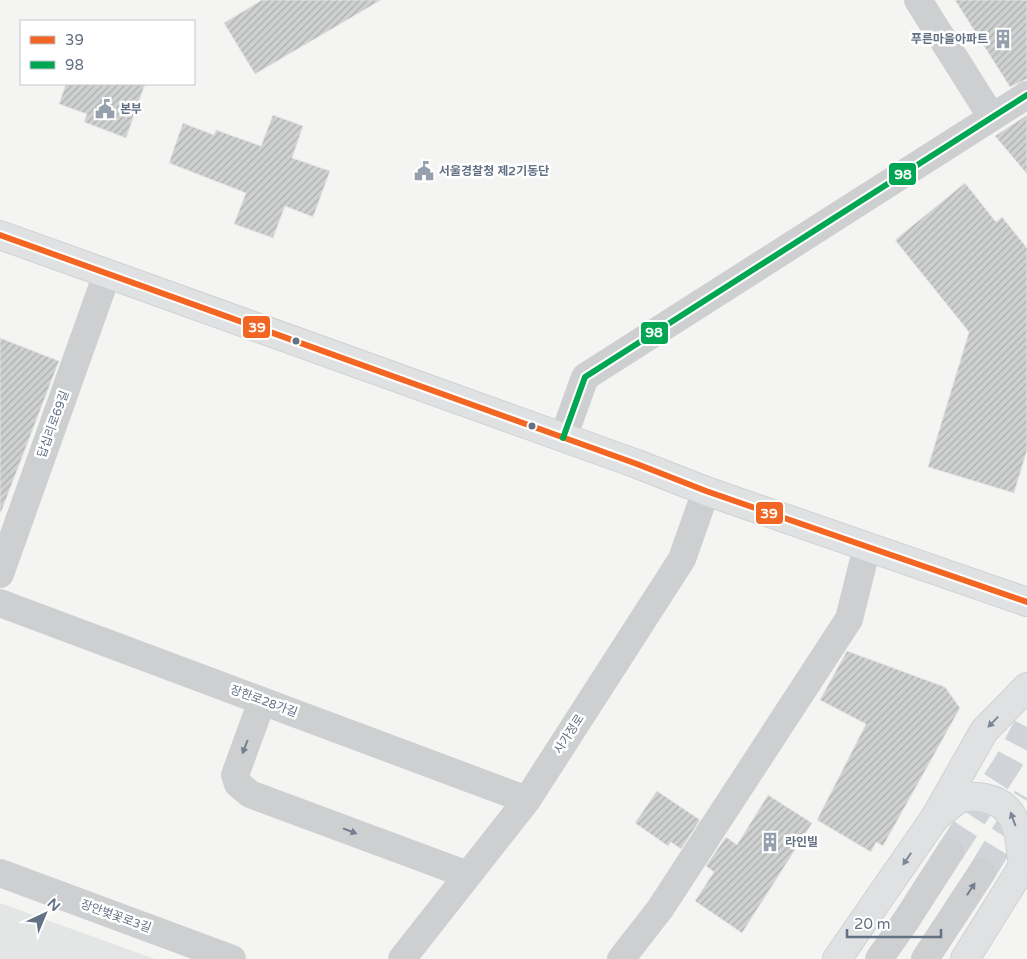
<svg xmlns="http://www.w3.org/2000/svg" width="1027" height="959" font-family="'Varela Round','Noto Sans KR',sans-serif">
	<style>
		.built { fill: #e4e6e5 }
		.building { fill: url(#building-hatch); stroke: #e4e4e3 }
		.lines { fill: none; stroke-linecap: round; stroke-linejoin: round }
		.minor-tunnel { stroke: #d0d4d8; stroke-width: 28; stroke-dasharray: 28 14; stroke-linecap: butt }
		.major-casing { stroke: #d0d2d2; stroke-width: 30 }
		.minor { stroke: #cecfd0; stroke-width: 28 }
		.major { stroke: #e0e1e2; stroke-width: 28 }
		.bus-1-casing { stroke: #fff; stroke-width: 10 }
		.bus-2-casing { stroke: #fff; stroke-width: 10 }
		.bus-1 { stroke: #f26522; stroke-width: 6 }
		.bus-2 { stroke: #00a651; stroke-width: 6 }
		.oneway { fill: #7c8798 }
		.oneway2 { fill: #737f90 }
		.bus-dot { fill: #637185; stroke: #fff; stroke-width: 2 }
		.labels { text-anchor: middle; stroke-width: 5; stroke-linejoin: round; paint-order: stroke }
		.poi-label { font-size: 12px; font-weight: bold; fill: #637185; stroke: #fff; text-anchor: start }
		.street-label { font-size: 12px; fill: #637185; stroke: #fff }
		.line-badge { stroke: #fff; stroke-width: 2 }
		.badge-label { font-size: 14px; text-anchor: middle; font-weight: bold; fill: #fff }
	</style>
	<defs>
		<pattern id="building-hatch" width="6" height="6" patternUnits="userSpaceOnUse" patternTransform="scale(1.25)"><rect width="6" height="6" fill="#cfd1d1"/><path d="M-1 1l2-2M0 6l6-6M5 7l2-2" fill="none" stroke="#acaeaf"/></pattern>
	</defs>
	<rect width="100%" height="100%" fill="#f4f5f3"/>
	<!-- built -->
	<path class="built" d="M0,903L155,959H0Z"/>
	<!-- building -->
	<path class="building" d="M262,0H381L255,74L224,23Z
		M955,0H1027V79L1010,87Z
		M66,84H145L126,138L84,122L87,114L59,104Z
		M273,115L303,126L292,158L330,171L313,217L285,206L273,238L234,224L246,193L169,163L183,123L214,135L216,130L261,146Z
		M1027,115V174L995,136Z
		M965,183L996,222L1002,217L1027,248V450L1014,493L928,467L969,332L895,240Z
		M0,338L59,361L1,512H0Z
		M847,651L945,687L960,708L883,846L876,842L871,852L817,820L866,724L820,700Z
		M657,791L700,820L681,849L671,842L668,846L635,823Z
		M768,795L812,823L742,933L695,901L714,872L706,866L726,837L737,845Z"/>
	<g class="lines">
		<!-- minor-tunnel -->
		<path class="minor-tunnel" d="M950,852L1008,763L1027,727
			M982,872L1027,798"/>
		<defs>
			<path id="major" d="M0,235L637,464L706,491L1027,602
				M937,816C944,811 954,801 962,798C969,796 979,797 985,798C1020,805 1019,837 1023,866
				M837,959L936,816L984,731L1027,687
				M965,959L1023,866L1027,850"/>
		</defs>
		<!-- major casing -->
		<use href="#major" class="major-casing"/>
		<!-- minor -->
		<path class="minor" d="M918,0L991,116
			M563,438L585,377L1027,95
			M0,574L107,274
			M0,603L527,800
			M262,701L235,775L238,784L250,794L468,875
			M0,873L232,959
			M402,959L527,800L682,559L706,491
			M621,959L660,909L849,619L867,547
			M879,959L905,922L950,852
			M925,959L982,872"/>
		<!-- major -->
		<use href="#major" class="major"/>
		<defs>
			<path id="bus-1" d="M0,235L637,464L706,491L1027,602"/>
			<path id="bus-2" d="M563,438L585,377L1027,95"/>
		</defs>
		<!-- bus-1 casing -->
		<use href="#bus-1" class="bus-1-casing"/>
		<!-- bus-2 casing -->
		<use href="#bus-2" class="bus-2-casing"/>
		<!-- bus-1 -->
		<use href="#bus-1" class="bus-1"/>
		<!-- bus-2 -->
		<use href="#bus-2" class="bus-2"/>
	</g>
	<!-- one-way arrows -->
	<defs><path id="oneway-solid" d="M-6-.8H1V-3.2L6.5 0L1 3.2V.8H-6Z" transform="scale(1.25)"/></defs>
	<g class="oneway">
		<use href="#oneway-solid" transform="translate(993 722) rotate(134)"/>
		<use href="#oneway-solid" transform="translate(1013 819) rotate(-110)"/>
		<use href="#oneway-solid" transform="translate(907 859) rotate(124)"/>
	</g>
	<g class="oneway2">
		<use href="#oneway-solid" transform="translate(245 747) rotate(111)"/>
		<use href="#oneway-solid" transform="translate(350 831) rotate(21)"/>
		<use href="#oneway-solid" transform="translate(971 889) rotate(-57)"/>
	</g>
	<!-- icons -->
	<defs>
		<symbol id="building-bare" viewBox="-9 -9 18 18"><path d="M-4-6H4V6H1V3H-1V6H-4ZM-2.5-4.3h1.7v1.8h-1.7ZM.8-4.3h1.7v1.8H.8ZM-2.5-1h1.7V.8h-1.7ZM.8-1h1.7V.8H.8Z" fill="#969fac" stroke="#fff" stroke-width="2.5" paint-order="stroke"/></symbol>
		<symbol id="civic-bare" viewBox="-9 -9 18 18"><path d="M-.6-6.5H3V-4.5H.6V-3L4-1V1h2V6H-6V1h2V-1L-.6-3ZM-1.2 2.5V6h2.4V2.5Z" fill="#969fac" stroke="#fff" stroke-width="2.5" paint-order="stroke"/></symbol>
	</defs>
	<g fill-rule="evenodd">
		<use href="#building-bare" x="989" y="25" width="28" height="28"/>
		<use href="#civic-bare" x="91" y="95" width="28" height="28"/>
		<use href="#civic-bare" x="410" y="157" width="28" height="28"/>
		<use href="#building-bare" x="756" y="828" width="28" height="28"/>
	</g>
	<!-- markers -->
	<g class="bus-dot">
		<circle cx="296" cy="341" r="4.5"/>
		<circle cx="532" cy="426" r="4.5"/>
	</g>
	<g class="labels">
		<!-- poi labels -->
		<g class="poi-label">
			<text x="988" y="43" text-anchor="end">푸른마을아파트</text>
			<text x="120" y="113">본부</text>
			<text x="439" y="175">서울경찰청 제2기동단</text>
			<text x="785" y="846">라인빌</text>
		</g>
		<!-- street labels -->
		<g class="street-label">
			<text transform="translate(53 424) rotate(-70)" y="4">답십리로69길</text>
			<text transform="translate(264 701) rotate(20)" y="4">장한로28가길</text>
			<text transform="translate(569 734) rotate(-57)" y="4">사가정로</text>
			<text transform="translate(116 916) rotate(20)" y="4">장안벚꽃로3길</text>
		</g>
	</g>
	<g class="line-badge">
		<rect x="888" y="162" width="29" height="24" rx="5" fill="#00a651"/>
		<rect x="242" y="315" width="29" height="24" rx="5" fill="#f26522"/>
		<rect x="640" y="321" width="29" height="24" rx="5" fill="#00a651"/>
		<rect x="755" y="501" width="29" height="24" rx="5" fill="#f26522"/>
	</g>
	<g class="badge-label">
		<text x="903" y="179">98</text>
		<text x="257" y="332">39</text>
		<text x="654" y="337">98</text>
		<text x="769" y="518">39</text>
	</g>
	<!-- legend -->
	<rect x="20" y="20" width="175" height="65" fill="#ffffff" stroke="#c1c6ce"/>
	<rect x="30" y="36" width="25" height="8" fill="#f26522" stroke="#c1c6ce"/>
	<text x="65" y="45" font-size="15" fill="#637185">39</text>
	<rect x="30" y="61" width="25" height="8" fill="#00a651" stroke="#c1c6ce"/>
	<text x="65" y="70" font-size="15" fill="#637185">98</text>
	<!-- north arrow -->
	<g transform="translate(45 914) rotate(44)" stroke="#ffffff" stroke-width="4" paint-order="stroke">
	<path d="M0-4L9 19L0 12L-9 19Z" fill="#637185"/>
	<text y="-8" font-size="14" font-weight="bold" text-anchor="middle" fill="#637185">N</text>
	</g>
	<!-- scale -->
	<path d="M847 929v8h94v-8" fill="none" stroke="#637185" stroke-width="2.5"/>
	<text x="854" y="929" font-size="15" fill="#637185" stroke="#ffffff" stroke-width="4" paint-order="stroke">20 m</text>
</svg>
